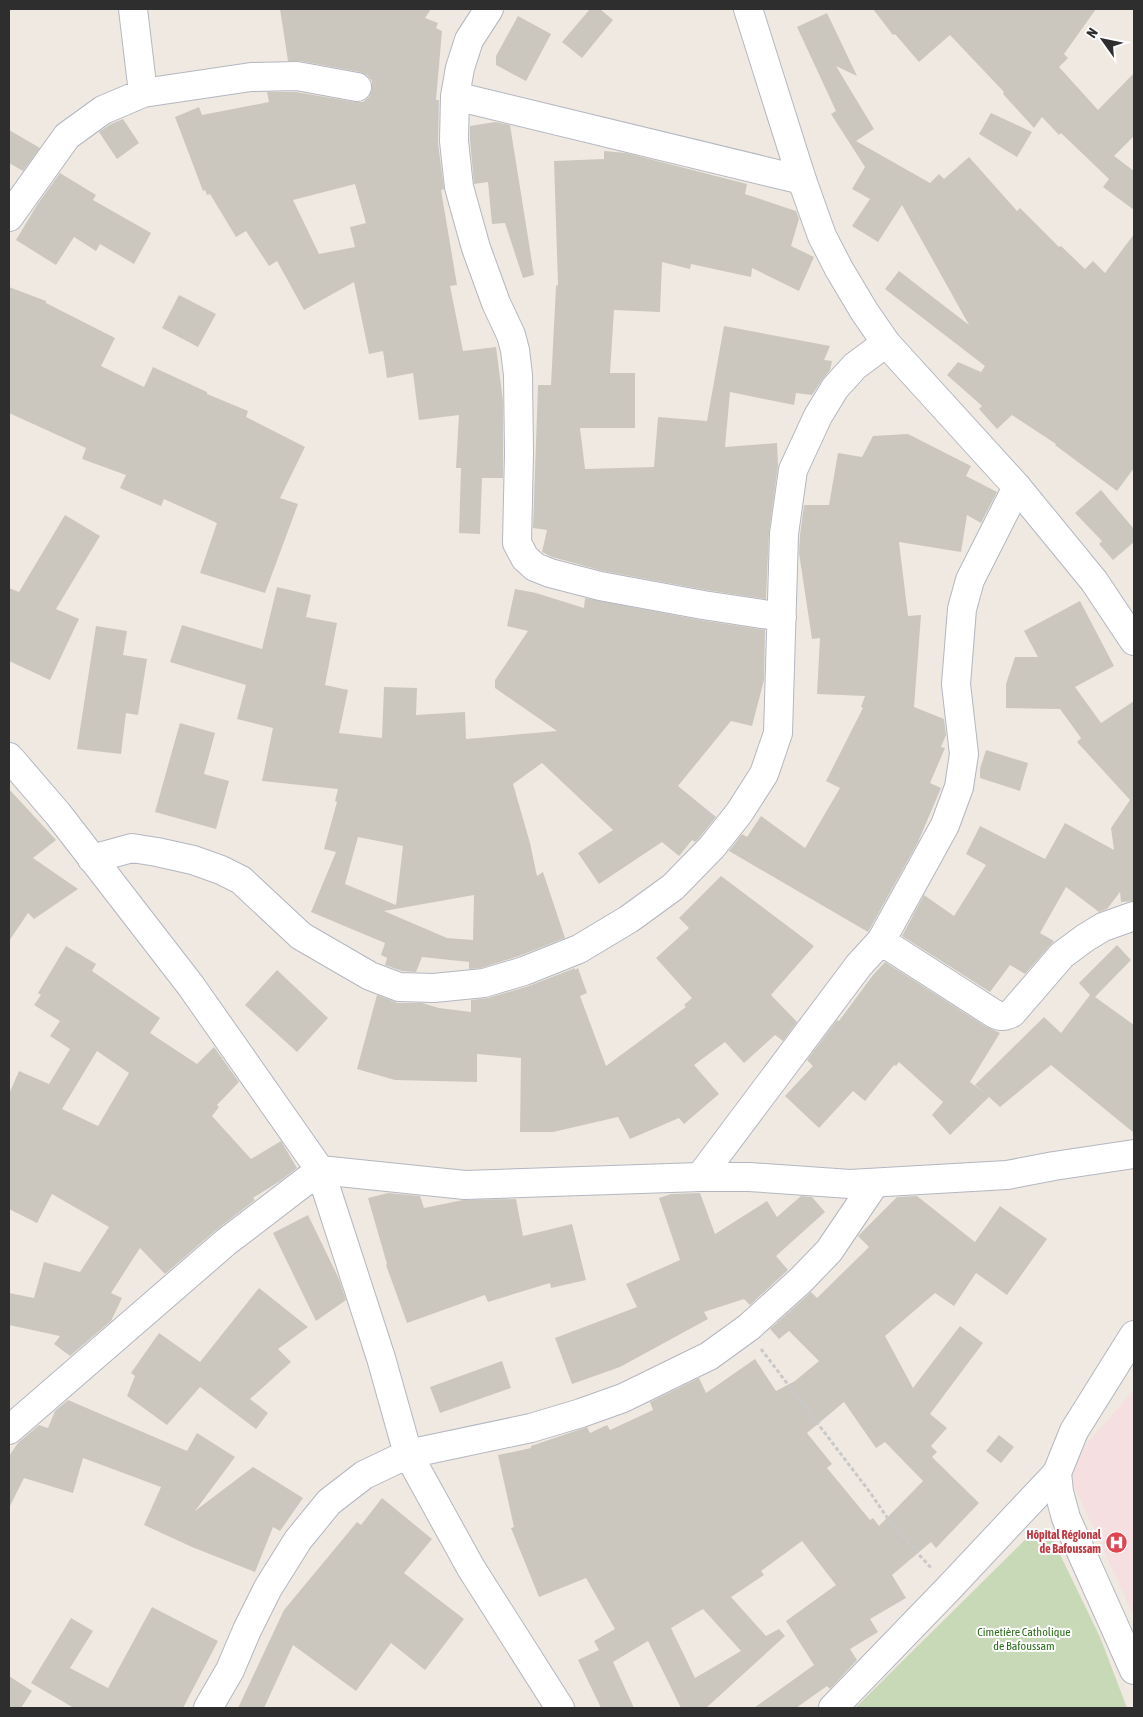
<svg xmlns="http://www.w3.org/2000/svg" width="1143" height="1717" font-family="'Asap Condensed',sans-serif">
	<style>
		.medical { fill: #f5dfe0 }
		.cemetery { fill: #c8d9b8 }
		.building { fill: #cbc7bf; fill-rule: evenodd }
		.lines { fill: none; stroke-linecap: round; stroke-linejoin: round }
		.street-casing { stroke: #b4b7c1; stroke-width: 30 }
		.secondary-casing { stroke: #b4b7c1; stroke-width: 30 }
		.path { stroke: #c9c9c9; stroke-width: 3; stroke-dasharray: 4 2.5; stroke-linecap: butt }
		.street { stroke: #fff; stroke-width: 28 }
		.secondary { stroke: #fff; stroke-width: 28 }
		.labels { text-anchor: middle; stroke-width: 4; stroke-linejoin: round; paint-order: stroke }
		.health-label { font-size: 12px; font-weight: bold; fill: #be3a42; stroke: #fff; text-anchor: end }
		.park-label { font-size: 12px; fill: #2c6e1b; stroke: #fff }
	</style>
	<rect width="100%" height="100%" fill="#efe9e1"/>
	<!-- medical -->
	<path class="medical" d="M1134,1390V1616L1066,1468Z"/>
	<!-- cemetery -->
	<path class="cemetery" d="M1035,1530L1051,1536L1100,1637L1127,1708H855Z"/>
	<!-- building -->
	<path class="building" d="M280,9H431L425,18L438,23L436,28L442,31L436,100H439L438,143L444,189L441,190L457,285L450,286L463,351L496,347L503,401V478H482L480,534L459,533L461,468H456L459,415L419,420L413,373L387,378L383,351L369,354L354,282L304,310L277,261L269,266L246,231L236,237L210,194L207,195L205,190L203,191L175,117L199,107L202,115L269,102L267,92H296L355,102H363L369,97L372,90V81L367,75L360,72L300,61H288ZM355,184L366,223L350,227L355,247L319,254L293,200Z
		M590,9H600L613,20L582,58L562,42Z
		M873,9H1096L1064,54L1068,58L1059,67L1098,110L1134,73V136L1114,156L1134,171V210L1103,187L1109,179L1061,133L1059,135L1042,117L1034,128L1003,94L1004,92L950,35L919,62L895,34L893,35Z
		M827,13L857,76L836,66L874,129L856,141L930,183L939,174L944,179L969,157L1017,211L1020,208L1059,247L1061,246L1085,269L1093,261L1105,273L1134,234V468L1117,491L1055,445L1056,444L1012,415L997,429L979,409L982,406L947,375L958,362L981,372L985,366L885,289L899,271L969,325L902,205L878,242L852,226L870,199L852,189L865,167L831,114L836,111L797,27Z
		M518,16L551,34L526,81L496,65V56Z
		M991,113L1032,132L1017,157L979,134Z
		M123,119L139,143L117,159L99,132L111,124Z
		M495,122L510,125L534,275L523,278L505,223L492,224L488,182L474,184L470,140V126Z
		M9,130L40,148L23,171L9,163Z
		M604,151L626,153L747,184L745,194L796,211L799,219L791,246L814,257L799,291L752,268L751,277L691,264L690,269L662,262L660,312L614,310L610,373H635V428H580L585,469L654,467L658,417L707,421L724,326L830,346L824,360L832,361L830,370L822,380L812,395L796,393L794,405L730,392L725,447L777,443L778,466L769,532L766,599L706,590L603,571L552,557L542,552L547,530L533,528L538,385H551L556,286L558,285L554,161L604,159Z
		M60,173L96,195L93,200L151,233L134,264L100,244L96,251L74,237L56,265L16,240L37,205Z
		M9,287L46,301V303L115,338L101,366L144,387L153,367L207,392V394L248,411L246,417L305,447L280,498L298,504L265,593L200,573L217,523L164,499L161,506L120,488L126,475L82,459L86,448L9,413Z
		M179,295L216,314L198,347L162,328Z
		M908,434L971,466L966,476L997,492L981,523L967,515L961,552L899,542L908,616L921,615L914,707L944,719L946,735L941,747L945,748L930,783L941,788L918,842L868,932L729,851L742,834L747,837L761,816L805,848L840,788L826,781L863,708L861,707L865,696L817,694L820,638L812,639L799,553L800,535L804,505H829L838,453L862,457L873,436Z
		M1101,490L1134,529V542L1113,560L1099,544L1102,541L1075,513Z
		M65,515L100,536L56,609L79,619L50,680L9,661V588L19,592Z
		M277,587L311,595L306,617L337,623L325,685L348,690L339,733L382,738L384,687L417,688L416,715L465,712L466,739L557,731L495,688V680L528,631L507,626L515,589L536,593L584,608L585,598L700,620L765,630L764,680L752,726L731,721L678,786L716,817L700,837L695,842L692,840L679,856L662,842L599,884L578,853L613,830L542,763L513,784L530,843L537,876L543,872L565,938L519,956L481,968L469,969V962L422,957L416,972L402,971L385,965L387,958L381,955L385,943L311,912L336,852L324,849L337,802L335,801L338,789L262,781L273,728L237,719L246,685L170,662L182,625L262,649ZM358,837L403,846L396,905L345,884ZM474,895L473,940L447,938L384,911Z
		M1080,601L1114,666L1075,687L1101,723L1134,701V901L1121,902L1120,892L1107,909L1099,912L1066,887L1040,933L1054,941L1025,974L1010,965L990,992L902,936L924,895L954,916L986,865L966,854L980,826L1045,859L1065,823L1114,850L1111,828L1130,800L1077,742L1081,738L1060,709L1006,708V684L1015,657H1038L1024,631Z
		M96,626L127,631L123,655L147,659L138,715L126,713L121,754L77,749Z
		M180,723L215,733L204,774L229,781L216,829L155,812Z
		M986,750L1028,763L1020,791L980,778V769Z
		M9,789L56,840L33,858L78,889L34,919L28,913L9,941Z
		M721,876L814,946L771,995L797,1022L783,1041L775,1035L744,1063L725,1042L694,1065L719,1094L684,1124L679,1118L630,1139L618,1117L553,1132H520L521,1058L477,1054V1082L395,1080L357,1069L377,995L398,1003H422L439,1008L471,1012V1000L488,998L529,986L575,968V970L578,968L587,993L580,996L606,1066L686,1007L684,1005L692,998L656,958L689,928L679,918Z
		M1117,945L1131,960L1095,997L1134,1025V1133L1051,1065L1000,1107L989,1097L950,1135L932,1115L943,1102L899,1062L896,1066L894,1065L865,1101L853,1091L819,1128L785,1096L813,1066L807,1060L837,1020L839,1021L873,975L885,962L985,1026L1000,1033L970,1082L985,1093L975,1085L1044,1017L1061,1033L1090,995L1079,983Z
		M66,946L96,964L92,971L160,1018L150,1033L197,1064L214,1047L239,1082L217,1105L219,1107L212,1116L251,1159L281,1141L297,1168L280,1181L253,1198L255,1200L216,1230L165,1274L140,1248L111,1293L122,1298L111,1321L70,1356L54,1344L60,1336L9,1325V1293L34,1298L44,1262L80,1272L109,1227L52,1194L37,1223L9,1209V1094L19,1071L49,1084L70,1049L50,1036L60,1021L34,1005L41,995L38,993ZM97,1051L129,1073L98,1126L62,1109Z
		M277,970L328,1018L297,1052L245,1005Z
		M388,1193L420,1196L424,1208L463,1200L516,1199L523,1236L572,1224L586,1280L551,1288L550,1283L488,1302L485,1295L407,1323L386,1265L387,1264L368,1198Z
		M700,1193L715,1234L767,1201L777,1217L801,1196L812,1197L825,1212L776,1256L788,1270L750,1305L744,1299L704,1312L708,1319L620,1367L572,1384L555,1338L637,1307L626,1284L680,1260L659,1198L671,1194Z
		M917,1196L975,1242L1000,1206L1047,1239L1007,1295L976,1273L954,1306L935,1293L885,1336L913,1388L960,1326L983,1343L930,1414L947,1428L931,1446L937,1452L932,1457L979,1503L936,1548L931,1542L892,1575L906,1598L870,1619L878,1632L850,1649L857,1660L830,1689L827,1686L796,1708H754L814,1665L786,1621L836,1585L802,1541L761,1571L764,1575L731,1597L766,1636L779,1629L785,1636L706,1708H681L648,1641L613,1662L634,1708H601L578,1660L599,1650L594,1641L615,1629L586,1578L539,1597L511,1528L514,1527L498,1455L531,1448V1446L587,1427L590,1433L607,1425L610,1430L653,1410L650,1402L699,1378L706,1393L755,1359L776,1391L795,1381L819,1361L789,1331L779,1339L770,1329L811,1292L817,1298L869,1247L858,1236L897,1197ZM844,1402L876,1448L885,1442L923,1481L879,1526L873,1518L870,1520L827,1468L832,1464L807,1433ZM703,1609L741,1651L695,1678L671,1628Z
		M308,1215L339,1279L346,1300L316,1321L273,1233Z
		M259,1288L308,1327L278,1349L291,1362L250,1399L268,1413L256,1429L200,1387L167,1425L127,1396L135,1376L131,1373L159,1333L200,1362Z
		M502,1361L511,1388L440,1413L430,1387Z
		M68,1400L187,1451L197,1433L235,1457L195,1511L253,1467L303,1498L280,1531L273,1527L255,1572L192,1547L144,1525L161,1487L83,1458L73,1493L24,1478L9,1508V1456L18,1443L39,1425L48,1428L55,1411Z
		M999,1435L1014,1447L1001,1463L986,1451Z
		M382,1498L432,1539L404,1573L464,1619L425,1670L391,1643L356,1691L293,1645L264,1708H238L284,1610L357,1522L361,1525Z
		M152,1607L218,1641L183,1708H74L31,1683L71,1618L93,1631L70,1668L108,1688Z
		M9,1676L32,1691L21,1708H9Z"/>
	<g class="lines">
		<defs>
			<path id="street" d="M133,9L143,93
				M489,9L469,40L460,68L455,96L454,141L459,187L476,248L496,303L511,335L515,350L518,375L519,453L517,543L525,558L535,567L550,573L600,586L703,605L782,617
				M455,96L802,180
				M9,217L67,136L103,110L143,93L251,77L297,76L357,87
				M92,859L132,848L157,852L193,860L221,870L241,880L301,936L370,976L399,987L434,988L484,983L524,971L579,949L629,919L673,887L712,847L739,813L764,774L778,733L784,534L793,470L818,416L835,388L855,366L886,343
				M881,941L993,1013C1000,1017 1004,1017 1012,1013L1062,955L1085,938L1103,927L1134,916
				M700,1177L859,965L881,941L923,865L945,825L959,787L964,754L956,684L962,609L970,580L1017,487
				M9,1430L226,1242L320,1170L381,1358L408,1454L471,1568L560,1708
				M208,1708L230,1670L247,1630L268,1588L298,1540L329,1502L364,1475L408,1454L531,1428L581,1413L623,1398L709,1356L749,1327L801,1280L829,1251L875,1183
				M833,1708L949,1588L1057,1473"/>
			<path id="secondary" d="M748,9L802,180L822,236L839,269L864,311L886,343L1017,487L1094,581L1134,641
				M9,757L58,814L191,986L320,1170L465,1185L700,1177H749L850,1184L1007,1175L1054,1166L1134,1154
				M1134,1335L1074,1431L1057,1473L1059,1492L1066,1518L1134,1670"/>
		</defs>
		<!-- street casing -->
		<use href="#street" class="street-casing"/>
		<!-- secondary casing -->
		<use href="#secondary" class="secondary-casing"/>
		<!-- path -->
		<path class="path" d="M761,1349L869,1491L893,1526L932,1569"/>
		<!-- street -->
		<use href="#street" class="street"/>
		<!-- secondary -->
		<use href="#secondary" class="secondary"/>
	</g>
	<!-- icons -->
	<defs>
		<symbol id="hospital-disc" viewBox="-11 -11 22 22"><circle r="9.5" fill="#e0444e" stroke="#fff"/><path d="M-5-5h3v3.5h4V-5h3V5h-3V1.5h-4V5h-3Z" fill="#fff"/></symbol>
	</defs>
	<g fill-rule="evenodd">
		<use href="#hospital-disc" x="1104" y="1530" width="25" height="25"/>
	</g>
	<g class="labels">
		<!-- health labels -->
		<g class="health-label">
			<text x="1101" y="1539">Hôpital Régional<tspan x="1101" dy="14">de Bafoussam</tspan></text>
		</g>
		<!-- park labels -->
		<g class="park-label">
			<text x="1024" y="1636">Cimetière Catholique<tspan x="1024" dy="14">de Bafoussam</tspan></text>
		</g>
	</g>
	<!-- border -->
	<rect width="1143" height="1717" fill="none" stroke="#2e2e2e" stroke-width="20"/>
	<!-- north arrow -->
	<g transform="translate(1103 40) rotate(303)" stroke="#ffffff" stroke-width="4" paint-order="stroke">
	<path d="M0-4L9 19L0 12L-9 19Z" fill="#2e2e2e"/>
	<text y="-8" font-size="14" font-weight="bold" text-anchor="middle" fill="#2e2e2e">N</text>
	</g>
</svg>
